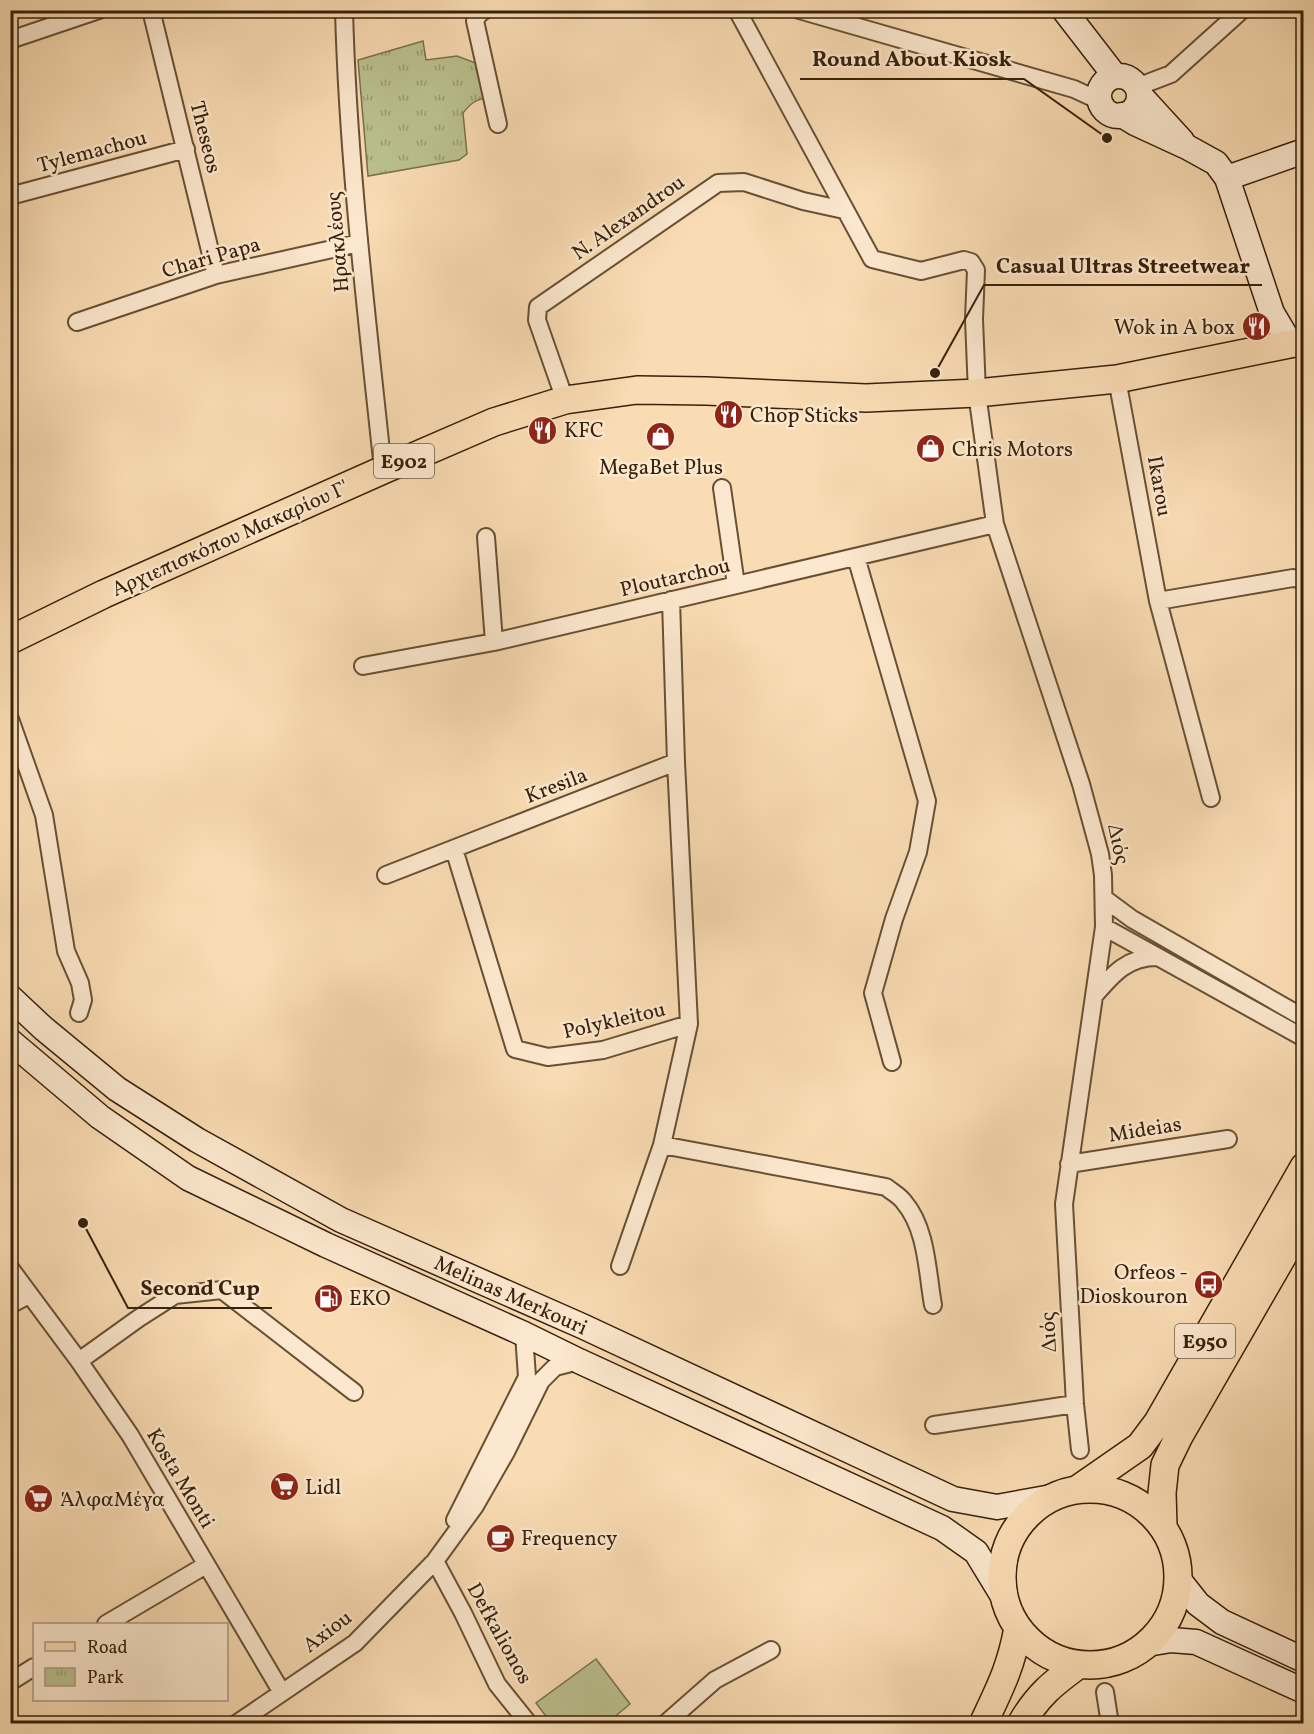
<svg xmlns="http://www.w3.org/2000/svg" width="1314" height="1734" font-family="Vollkorn,serif">
	<style>
		.grass { fill: #bbc18f; stroke: #79714c; stroke-width: 1.5 }
		.park { fill: url(#park-tufts); stroke: #79714c; stroke-width: 1.5 }
		.lines { fill: none; stroke-linecap: round; stroke-linejoin: round }
		.street-casing { stroke: #685034; stroke-width: 20 }
		.secondary-casing { stroke: #37210a; stroke-width: 27 }
		.primary-casing { stroke: #37210a; stroke-width: 30 }
		.street { stroke: #fce8ce; stroke-width: 16 }
		.secondary { stroke: #fce8ce; stroke-width: 24 }
		.primary { stroke: #fadcb4; stroke-width: 27 }
		.labels { text-anchor: middle; stroke-width: 5; stroke-linejoin: round; paint-order: stroke }
		.shield { fill: #fce8ce; stroke: #725d45; stroke-width: 1.5 }
		.shield-label { font-size: 20px; font-weight: bold; fill: #37210a }
		.street-label { font-size: 21px; fill: #37210a; stroke: #fce8ce }
		.poi-label { font-size: 21px; fill: #37210a; stroke: #fce8ce; text-anchor: start }
		.leader { fill: none; stroke: #37210a; stroke-width: 2 }
		.callout-dot { fill: #37210a; stroke: #fce8ce; stroke-width: 2 }
		.callout-label { font-size: 22px; text-anchor: middle; font-weight: bold; fill: #37210a; stroke: #fce8ce; stroke-width: 5; stroke-linejoin: round; paint-order: stroke }
	</style>
	<defs>
		<pattern id="park-tufts" width="24" height="20" patternUnits="userSpaceOnUse" patternTransform="scale(1.5)"><rect width="24" height="20" fill="#bbc18f"/><path d="M3 7l-1-3M5 7V3M7 7l1-3M15 17l-1-3M17 17v-4M19 17l1-3" fill="none" stroke="#999c73"/></pattern>
	</defs>
	<rect width="100%" height="100%" fill="#fadcb4"/>
	<filter id="stains"><feTurbulence type="fractalNoise" baseFrequency=".00333" numOctaves="4"/><feColorMatrix values="0 0 0 0 .2 0 0 0 0 .09 0 0 0 0 .02 0 0 0 .5 -.17"/></filter>
	<radialGradient id="worn" r=".72"><stop offset=".6" stop-color="#630" stop-opacity="0"/><stop offset="1" stop-color="#630" stop-opacity=".3"/></radialGradient>
	<!-- grass -->
	<path class="grass" d="M596,1659L630,1704L607,1723H551L536,1703Z"/>
	<!-- park -->
	<path class="park" d="M423,41L426,60L457,56L481,65L487,98C476,99 470,104 463,113L467,154L459,160L368,176L358,60Z"/>
	<g class="lines">
		<defs>
			<path id="street" d="M151,10L216,275
				M344,10C348,164 367,317 383,470
				M485,10L479,14L475,21L498,124
				M737,10L872,259L921,271L964,260L971,262L976,270L974,319L977,393L995,524L1081,784L1100,854L1103,875L1104,927L1064,1204L1075,1404L1080,1450
				M799,10L1074,89L1100,101
				M10,40L99,10
				M1137,87L1171,74L1242,10
				M10,196L186,149
				M77,322L216,275L359,243
				M1117,379L1158,601L1211,798
				M565,400L537,320L538,307L718,183L744,182L803,201L844,210
				M722,488L736,585
				M486,537L494,642
				M856,557L927,801L918,852L894,919L873,993L892,1062
				M1158,601L1293,578L1304,580
				M363,666L494,642L995,524
				M10,719L44,815L66,951L80,983L83,1000L79,1013
				M454,849L515,1049L548,1057L603,1050L689,1024
				M386,875L676,762
				M1105,899L1132,919L1304,1018
				M1104,927L1304,1038
				M1094,996C1113,974 1127,957 1157,957
				M662,1145L886,1187C892,1192 900,1196 904,1202C927,1229 927,1271 933,1305
				M1069,1164L1228,1139
				M620,1266L662,1145L689,1024L676,762L671,600
				M10,1268L79,1361L130,1435L281,1691
				M10,1305L29,1295
				M79,1361L139,1318L175,1295L222,1290L354,1392
				M934,1425L1075,1404
				M455,1520L527,1377L524,1334
				M435,1561L463,1613L497,1684L529,1724
				M106,1624L206,1565
				M10,1682L34,1667
				M1105,1692L1110,1724
				M236,1724L355,1643L435,1561L475,1506L506,1452L541,1381L555,1367L579,1361
				M665,1724L715,1680L771,1650"/>
			<path id="secondary" d="M1064,10L1115,76
				M1099 96a20 20 0 1 1 40 0a20 20 0 1 1-40 0Z
				M1139,94L1182,141
				M1122,115L1135,123L1187,147L1216,163L1227,178L1272,313L1291,345
				M1227,178L1304,151
				M10,997L43,1028L117,1089L197,1140L341,1220L582,1326L953,1499L997,1507L1052,1497
				M10,1041L100,1117L188,1178L326,1245L524,1334L579,1361L942,1528L976,1552L1004,1598
				M1179,1580L1198,1604L1222,1622L1304,1660
				M1147,1644L1171,1640L1196,1642L1304,1691"/>
			<path id="primary" d="M10,640L104,594L383,470L494,422L565,400L637,390L706,391L866,398L977,393L1117,379L1304,341
				M1002 1577a88 88 0 1 1 176 0a88 88 0 1 1-176 0Z
				M1078,1489L1140,1446L1158,1422L1304,1167
				M1163,1526L1162,1493L1165,1465L1179,1436L1304,1219
				M983,1724C1000,1688 1011,1667 1018,1628
				M1021,1724C1038,1695 1052,1684 1078,1665"/>
		</defs>
		<!-- street casing -->
		<use href="#street" class="street-casing"/>
		<!-- secondary casing -->
		<use href="#secondary" class="secondary-casing"/>
		<!-- primary casing -->
		<use href="#primary" class="primary-casing"/>
		<!-- street -->
		<use href="#street" class="street"/>
		<!-- secondary -->
		<use href="#secondary" class="secondary"/>
		<!-- primary -->
		<use href="#primary" class="primary"/>
	</g>
	<!-- icons -->
	<defs>
		<symbol id="restaurant-disc" viewBox="-11 -11 22 22"><circle r="9.5" fill="#8f2418" stroke="#fce8ce"/><path d="M-5-6h1v4h1v-4h1v4h1v-4h1v5L-1.5 .5V6h-2V.5L-5-1ZM5-6V6H3V1.5H1.5Q1.5-4 5-6Z" fill="#fff"/></symbol>
		<symbol id="shop-disc" viewBox="-11 -11 22 22"><circle r="9.5" fill="#8f2418" stroke="#fce8ce"/><path d="M-5-2.5h2.3a2.7 3.5 0 0 1 5.4 0H5L5.5 6h-11ZM-1.5-2.5h3a1.5 2.3 0 0 0-3 0Z" fill="#fff"/></symbol>
		<symbol id="bus-disc" viewBox="-11 -11 22 22"><circle r="9.5" fill="#8f2418" stroke="#fce8ce"/><path d="M-5-6H5V4H4V6H2V4H-2V6H-4V4H-5ZM-3.5-4V0h7V-4ZM-3.5 1.2v1.5H-2V1.2ZM2 1.2v1.5H3.5V1.2Z" fill="#fff"/></symbol>
		<symbol id="fuel-disc" viewBox="-11 -11 22 22"><circle r="9.5" fill="#8f2418" stroke="#fce8ce"/><path d="M-5.5-6h7V0h2V4h1.3V-2.5L3-4.5l.8-.8L6-3V5H2.5V1h-1V6h-7ZM-4.2-4.7v3.2H.2V-4.7Z" fill="#fff"/></symbol>
		<symbol id="supermarket-disc" viewBox="-11 -11 22 22"><circle r="9.5" fill="#8f2418" stroke="#fce8ce"/><path d="M-6-5.5h2.5l.6 2H6L4.5 2H-2.5L-4.4-4H-6ZM-1.5 3.2a1.3 1.3 0 1 0 .1 0ZM3 3.2a1.3 1.3 0 1 0 .1 0Z" fill="#fff"/></symbol>
		<symbol id="cafe-disc" viewBox="-11 -11 22 22"><circle r="9.5" fill="#8f2418" stroke="#fce8ce"/><path d="M-5.5-4.5H6V0H3Q3 3.5 0 3.5H-2.5Q-5.5 3.5-5.5 0ZM3-3.2v2h1.7v-2ZM-6 4.5H4V6H-6Z" fill="#fff"/></symbol>
	</defs>
	<g fill-rule="evenodd">
		<use href="#restaurant-disc" x="1240" y="310" width="33" height="33"/>
		<use href="#restaurant-disc" x="712" y="398" width="33" height="33"/>
		<use href="#restaurant-disc" x="526" y="414" width="33" height="33"/>
		<use href="#shop-disc" x="644" y="420" width="33" height="33"/>
		<use href="#shop-disc" x="914" y="432" width="33" height="33"/>
		<use href="#bus-disc" x="1192" y="1268" width="33" height="33"/>
		<use href="#fuel-disc" x="312" y="1282" width="33" height="33"/>
		<use href="#supermarket-disc" x="268" y="1470" width="33" height="33"/>
		<use href="#supermarket-disc" x="22" y="1482" width="33" height="33"/>
		<use href="#cafe-disc" x="484" y="1522" width="33" height="33"/>
	</g>
	<g class="labels">
		<!-- shield labels -->
		<g class="shield">
			<rect x="374" y="444" width="60" height="34" rx="4.5"/>
			<rect x="1175" y="1324" width="60" height="34" rx="4.5"/>
		</g>
		<g class="shield-label">
			<text x="404" y="468">E902</text>
			<text x="1205" y="1348">E950</text>
		</g>
		<!-- street labels -->
		<g class="street-label">
			<text transform="translate(206 137) rotate(76)" y="7">Theseos</text>
			<text transform="translate(92 151) rotate(-15)" y="7">Tylemachou</text>
			<text transform="translate(628 217) rotate(-35)" y="7">N. Alexandrou</text>
			<text transform="translate(337 242) rotate(-95)" y="7">Ηρακλέους</text>
			<text transform="translate(211 257) rotate(-16)" y="7">Chari Papa</text>
			<text transform="translate(1160 486) rotate(80)" y="7">Ikarou</text>
			<text transform="translate(230 538) rotate(-24)" y="7">Αρχιεπισκόπου Μακαρίου Γ'</text>
			<text transform="translate(675 577) rotate(-13)" y="7">Ploutarchou</text>
			<text transform="translate(556 785) rotate(-21)" y="7">Kresila</text>
			<text transform="translate(1119 844) rotate(78)" y="7">Διός</text>
			<text transform="translate(614 1020) rotate(-13)" y="7">Polykleitou</text>
			<text transform="translate(1145 1129) rotate(-9)" y="7">Mideias</text>
			<text transform="translate(511 1295) rotate(24)" y="7">Melinas Merkouri</text>
			<text transform="translate(1048 1332) rotate(-93)" y="7">Διός</text>
			<text transform="translate(181 1478) rotate(59)" y="7">Kosta Monti</text>
			<text transform="translate(327 1631) rotate(-37)" y="7">Axiou</text>
			<text transform="translate(500 1633) rotate(61)" y="7">Defkalionos</text>
		</g>
		<!-- poi labels -->
		<g class="poi-label">
			<text x="1235" y="334" text-anchor="end">Wok in A box</text>
			<text x="750" y="422">Chop Sticks</text>
			<text x="564" y="437">KFC</text>
			<text x="952" y="456">Chris Motors</text>
			<text x="661" y="474" text-anchor="middle">MegaBet Plus</text>
			<text x="1188" y="1279" text-anchor="end">Orfeos -<tspan x="1188" dy="24">Dioskouron</tspan></text>
			<text x="349" y="1305">EKO</text>
			<text x="305" y="1494">Lidl</text>
			<text x="60" y="1506">ΆλφαΜέγα</text>
			<text x="521" y="1545">Frequency</text>
		</g>
	</g>
	<!-- callouts -->
	<path class="leader" d="M1107 138L1024 79H800M935 373L984 285H1262M83 1223L128 1308H272"/>
	<g class="callout-dot">
		<circle cx="1107" cy="138" r="6"/>
		<circle cx="935" cy="373" r="6"/>
		<circle cx="83" cy="1223" r="6"/>
	</g>
	<g class="callout-label">
		<text x="912" y="66">Round About Kiosk</text>
		<text x="1123" y="273">Casual Ultras Streetwear</text>
		<text x="200" y="1295">Second Cup</text>
	</g>
	<!-- margin -->
	<rect width="1314" height="1734" fill="none" stroke="#fadcb4" stroke-width="36"/>
	<rect x="12" y="12" width="1290" height="1710" fill="none" stroke="#37210a" stroke-width="3"/>
	<rect x="18" y="18" width="1278" height="1698" fill="none" stroke="#37210a" stroke-width="1.5"/>
	<!-- legend -->
	<rect x="33" y="1623" width="195" height="78" fill="#fce8ce" stroke="#ad9880" stroke-width="1.5"/>
	<rect x="45" y="1642" width="30" height="9" fill="#fadcb4" stroke="#ad9880" stroke-width="1.5"/>
	<text x="87" y="1653" font-size="18" fill="#37210a">Road</text>
	<rect x="45" y="1668" width="30" height="18" fill="url(#park-tufts)" stroke="#ad9880" stroke-width="1.5"/>
	<text x="87" y="1683" font-size="18" fill="#37210a">Park</text>
	<rect width="100%" height="100%" filter="url(#stains)"/>
	<rect width="100%" height="100%" fill="url(#worn)"/>
</svg>
